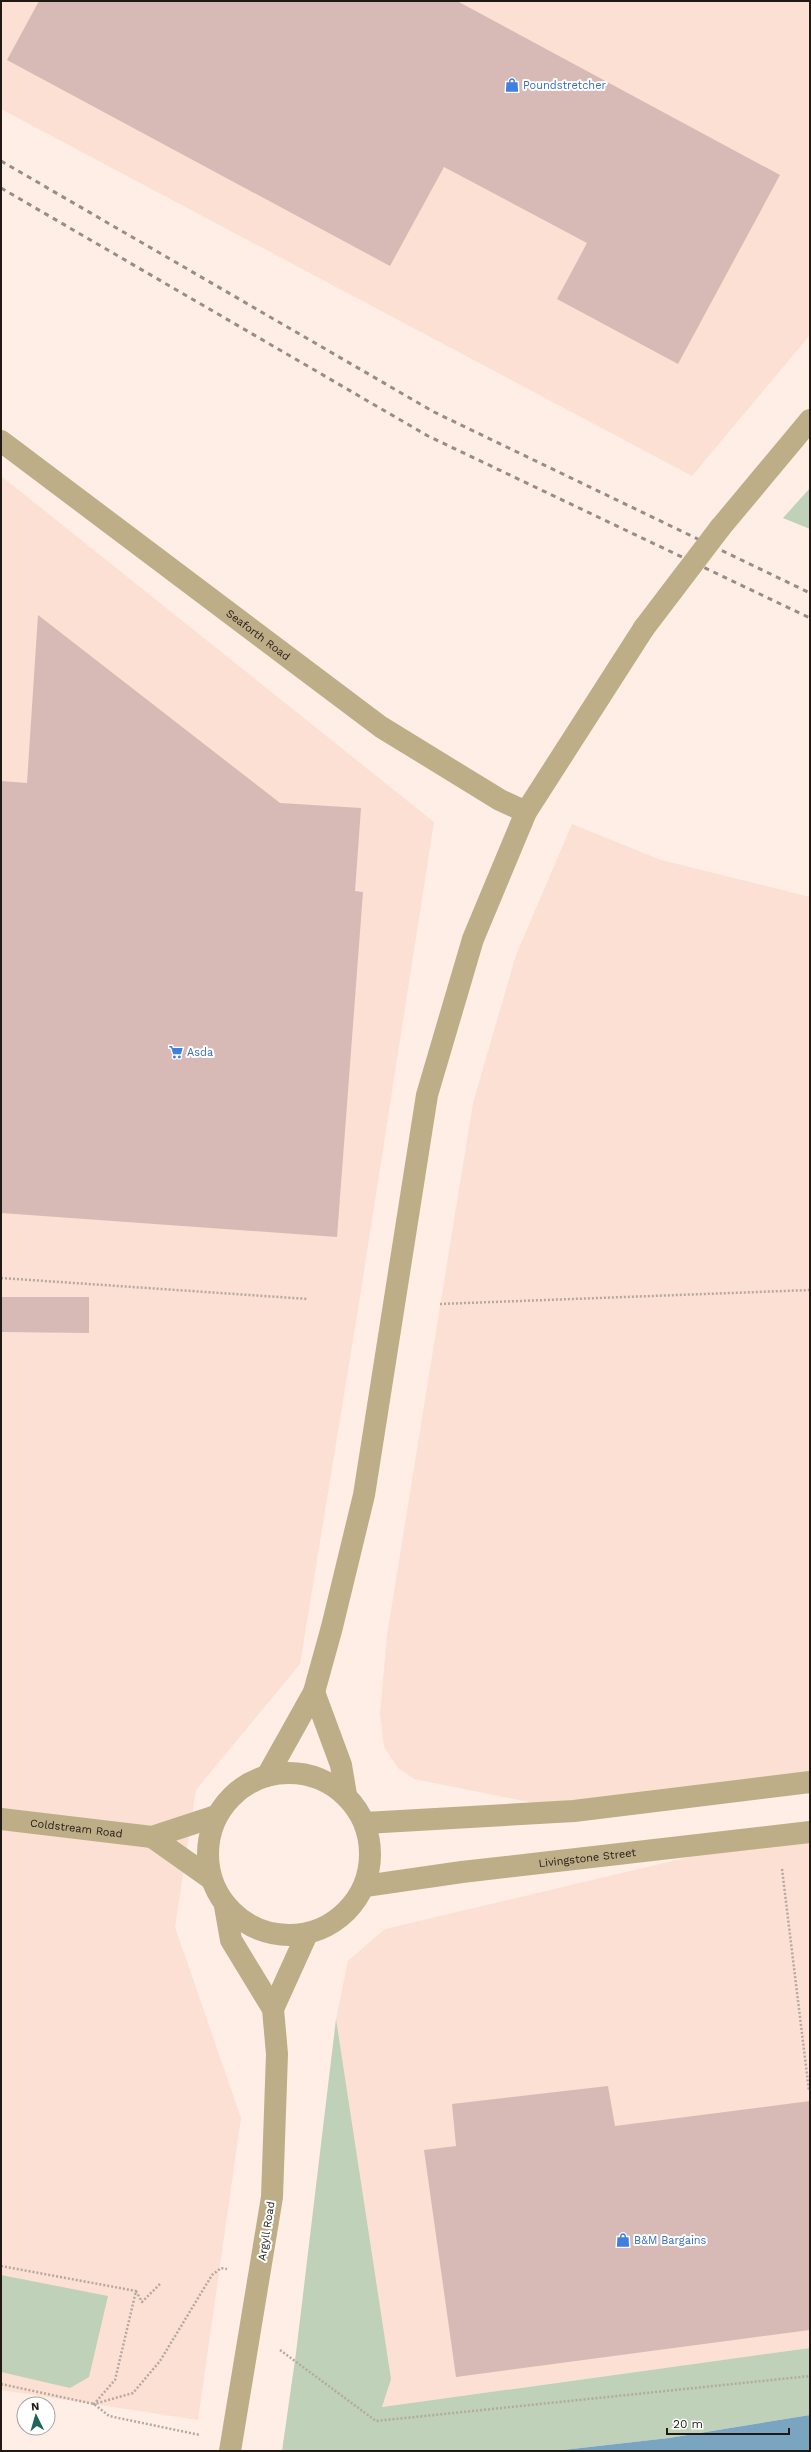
<svg xmlns="http://www.w3.org/2000/svg" width="811" height="2452" font-family="'Work Sans',sans-serif">
	<style>
		.built { fill: #fbe0d3 }
		.green { fill: #bfd1b9 }
		.water { fill: #7aa5c1 }
		.building { fill: #d7bab6 }
		.lines { fill: none; stroke-linecap: round; stroke-linejoin: round }
		.path { stroke: #b6a8a1; stroke-width: 2.5; stroke-dasharray: 2 2; stroke-linecap: butt }
		.minor { stroke: #bdae87; stroke-width: 22 }
		.rail { stroke: #998c86; stroke-width: 3; stroke-dasharray: 5 5; stroke-linecap: butt }
		.minor-bridge { stroke: #bdae87; stroke-width: 22 }
		.labels { text-anchor: middle; stroke-width: 4; stroke-linejoin: round; paint-order: stroke }
		.shop-label { font-size: 11px; fill: #366cbe; stroke: #fff; text-anchor: start }
		.street-label { font-size: 11px; fill: #221915; stroke: #fff }
	</style>
	<rect width="100%" height="100%" fill="#feeee6"/>
	<!-- built -->
	<path class="built" d="M1,1H810V335L692,476L1,109Z
		M1,476L434,822L360,1297L300,1664L196,1790L175,1927L241,2118L198,2420L1,2390Z
		M572,824L661,860L810,897V1782L574,1811L414,1779L398,1768L384,1747L380,1714L387,1635L473,1103L516,955Z
		M810,1832V2348L381,2407L336,2019L348,1961L385,1929L778,1836Z"/>
	<!-- green -->
	<path class="green" d="M810,488V529L783,518Z
		M336,2019L391,2379L382,2407L810,2348V2415L669,2438L554,2451H282L296,2353Z
		M1,2275L108,2296L89,2377L70,2388L1,2372Z"/>
	<!-- water -->
	<path class="water" d="M810,2415V2451H554L669,2438Z"/>
	<!-- building -->
	<path class="building" d="M39,1H457L780,175L678,364L557,299L587,243L444,167L390,266L7,60Z
		M38,615L280,803L361,808L355,891L363,892L337,1237L1,1213V781L27,783Z
		M1,1297H89V1333L1,1332Z
		M608,2086L615,2126L810,2101V2330L456,2377L424,2150L456,2146L452,2104Z"/>
	<g class="lines">
		<!-- path -->
		<path class="path" d="M1,1278L308,1299
			M440,1304L810,1290
			M782,1869L809,2091
			M1,2266L136,2291
			M160,2284L142,2302L136,2291L115,2380L94,2404L133,2393L160,2361L212,2275L221,2268L227,2269
			M280,2350L376,2421L810,2376
			M1,2384L94,2404L109,2416L200,2435"/>
		<!-- minor -->
		<g class="minor">
			<path id="s1" d="M1,441L381,727L500,800L526,812"/>
			<path d="M720,528L810,420"/>
			<path d="M314,1692L341,1765L346,1795"/>
			<circle cx="289" cy="1854" r="81"/>
			<path d="M267,1776L314,1692L332,1627L364,1495L427,1095L473,939L526,812L644,628"/>
			<path id="s2" d="M1,1819L152,1837L216,1816"/>
			<path d="M365,1823L574,1811L810,1782"/>
			<path d="M152,1837L210,1878"/>
			<path id="s3" d="M365,1886L462,1872L810,1832"/>
			<path d="M225,1906L231,1940L273,2009L277,2054L272,2197L230,2451"/>
			<path d="M273,2009L307,1934"/>
		</g>
		<!-- rail -->
		<path class="rail" d="M1,161L434,412L810,593
			M1,188L428,436L810,618"/>
		<!-- minor-bridge -->
		<path class="minor-bridge" d="M644,628L720,528"/>
	</g>
	<!-- icons -->
	<defs>
		<symbol id="shop-bare" viewBox="-9 -9 18 18"><path d="M-5-2.5h2.3a2.7 3.5 0 0 1 5.4 0H5L5.5 6h-11ZM-1.5-2.5h3a1.5 2.3 0 0 0-3 0Z" fill="#3f7fe0" stroke="#fff" stroke-width="2.5" paint-order="stroke"/></symbol>
		<symbol id="supermarket-bare" viewBox="-9 -9 18 18"><path d="M-6-5.5h2.5l.6 2H6L4.5 2H-2.5L-4.4-4H-6ZM-1.5 3.2a1.3 1.3 0 1 0 .1 0ZM3 3.2a1.3 1.3 0 1 0 .1 0Z" fill="#3f7fe0" stroke="#fff" stroke-width="2.5" paint-order="stroke"/></symbol>
	</defs>
	<g fill-rule="evenodd">
		<use href="#shop-bare" x="502" y="75" width="20" height="20"/>
		<use href="#supermarket-bare" x="166" y="1042" width="20" height="20"/>
		<use href="#shop-bare" x="613" y="2230" width="20" height="20"/>
	</g>
	<g class="labels">
		<!-- shop labels -->
		<g class="shop-label">
			<text x="523" y="89">Poundstretcher</text>
			<text x="187" y="1056">Asda</text>
			<text x="634" y="2244">B&amp;M Bargains</text>
		</g>
		<!-- street labels -->
		<g class="street-label">
			<text dy="4" stroke="none"><textPath href="#s1" startOffset="322">Seaforth Road</textPath></text>
			<text dy="4" stroke="none"><textPath href="#s2" startOffset="76">Coldstream Road</textPath></text>
			<text dy="4" stroke="none"><textPath href="#s3" startOffset="224">Livingstone Street</textPath></text>
			<text transform="translate(266 2231) rotate(-81)" y="4">Argyll Road</text>
		</g>
	</g>
	<!-- border -->
	<rect width="811" height="2452" fill="none" stroke="#221915" stroke-width="4"/>
	<!-- north arrow -->
	<g transform="translate(36 2416) rotate(355)"><circle r="19" fill="#ffffff" stroke="#a7a3a1"/>
	<path d="M0-3L7 15L0 10L-7 15Z" fill="#1f6559"/>
	<text y="-6" font-size="11" font-weight="bold" text-anchor="middle" fill="#221915">N</text>
	</g>
	<!-- scale -->
	<path d="M667 2428v6h122v-6" fill="none" stroke="#221915" stroke-width="2"/>
	<text x="673" y="2428" font-size="12" fill="#221915" stroke="#ffffff" stroke-width="3" paint-order="stroke">20 m</text>
</svg>
